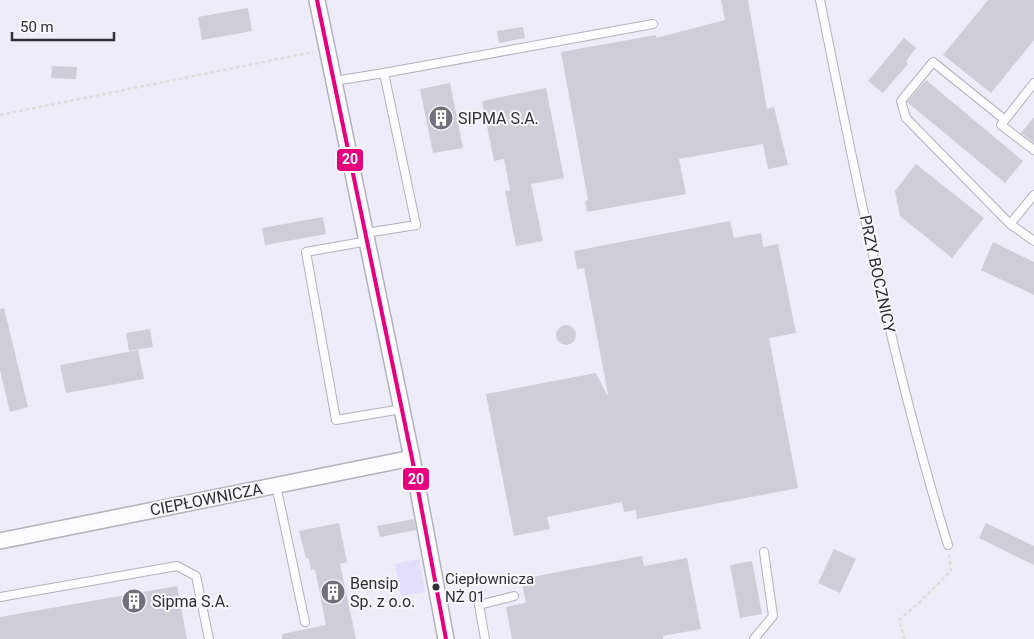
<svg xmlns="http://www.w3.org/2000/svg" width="1034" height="639" font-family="Roboto,sans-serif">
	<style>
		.green { fill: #e3def9 }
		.building { fill: #cfcdd7 }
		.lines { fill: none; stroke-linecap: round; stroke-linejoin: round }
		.service-casing { stroke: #b3b2bb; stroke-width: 10 }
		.minor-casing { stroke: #b3b2bb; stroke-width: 18 }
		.path { stroke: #dddde0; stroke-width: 2.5; stroke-dasharray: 4 2.5; stroke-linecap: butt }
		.service { stroke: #fcfcfe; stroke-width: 8 }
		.minor { stroke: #fcfcfe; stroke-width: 15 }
		.bus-1-casing { stroke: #f7f6fb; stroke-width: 8 }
		.bus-1 { stroke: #e5007d; stroke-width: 4 }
		.bus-dot { fill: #302e37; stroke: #f7f6fb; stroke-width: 2 }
		.labels { text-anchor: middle; stroke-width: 4; stroke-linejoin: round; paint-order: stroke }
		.bus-label { font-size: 15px; fill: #302e37; stroke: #f7f6fb; text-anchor: start }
		.poi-label { font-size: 16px; fill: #302e37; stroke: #f7f6fb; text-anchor: start }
		.street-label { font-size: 16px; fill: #302e37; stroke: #f7f6fb }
		.line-badge { stroke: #f7f6fb; stroke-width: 2 }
		.badge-label { font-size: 14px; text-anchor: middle; font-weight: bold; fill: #fff }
	</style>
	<rect width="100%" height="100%" fill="#eeecf8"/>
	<!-- green -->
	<path class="green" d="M419,559L425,592L401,596L395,564Z"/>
	<!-- building -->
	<path class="building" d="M721,0H748L767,109L774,107L788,165L768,169L763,144L679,159L686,194L587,212L585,201L588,200L561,52L656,35V38L725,20Z
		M988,0H1034V40L991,93L943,55Z
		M248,8L252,31L202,40L198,17Z
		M523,27L525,38L499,43L497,31Z
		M904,38L916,48L906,61L908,64L883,93L868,81Z
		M52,66L77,67L76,79L51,78Z
		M926,80L1023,161L1005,183L907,102Z
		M450,83L463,148L433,153L420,89Z
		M546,88L564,178L531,184L543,241L516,246L505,191L510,190L504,159L494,161L482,101Z
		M1034,117V143L1021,133Z
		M916,164L984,218L952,258L900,216L895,191Z
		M323,217L326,234L265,245L262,228Z
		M730,221L734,238L761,233L763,247L778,244L796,333L769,338L798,488L637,519L636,510L624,512L622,502L547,517L550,529L514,536L486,394L596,373L607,395L608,394L584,268L577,269L574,251Z
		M993,242L1034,262V295L981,270Z
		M4,308L28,407L10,412L0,370V309Z
		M556 335a10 10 0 1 1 20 0a10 10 0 1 1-20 0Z
		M150,329L153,347L129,351L126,333Z
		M138,350L144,379L66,393L60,365Z
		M414,519L416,530L380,537L377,526Z
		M339,523L347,562L340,564L356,639H282V634L326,625L315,569L311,570L309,558H306L299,531Z
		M986,523L1034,546V565L979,538Z
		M834,549L856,559L840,593L818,583Z
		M642,556L644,566L687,558L701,629L663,636V639H512L506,607L526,603L521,579Z
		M752,561L762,614L740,618L730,565Z
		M177,586L187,639H0V617Z"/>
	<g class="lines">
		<defs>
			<path id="service" d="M820,0C857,183 893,367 948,545
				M334,81L384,73
				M1034,83L1001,125L1034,150
				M1005,120L933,62L901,101L906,118L1010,224
				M1034,195L1010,224L1034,241
				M366,233L416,225L384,73L653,24
				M368,241L306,252L336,420L402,409
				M276,485L305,622
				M0,597L177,566L196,576L209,639
				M485,639L479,605L514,596
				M754,639L773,616L764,552"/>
			<path id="minor" d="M317,0L412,458L446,639
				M0,541L412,458"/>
		</defs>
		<!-- service casing -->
		<use href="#service" class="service-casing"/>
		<!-- minor casing -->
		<use href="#minor" class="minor-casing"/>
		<!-- path -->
		<path class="path" d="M0,115L313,52
			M905,639L899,620L920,602L951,571L949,554"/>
		<!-- service -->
		<use href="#service" class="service"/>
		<!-- minor -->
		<use href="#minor" class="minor"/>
		<defs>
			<path id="bus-1" d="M317,0L412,458L446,639"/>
		</defs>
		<!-- bus-1 casing -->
		<use href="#bus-1" class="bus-1-casing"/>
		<!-- bus-1 -->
		<use href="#bus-1" class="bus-1"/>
	</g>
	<!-- icons -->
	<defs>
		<symbol id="building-disc" viewBox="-11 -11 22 22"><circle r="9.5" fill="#72707b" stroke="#f7f6fb"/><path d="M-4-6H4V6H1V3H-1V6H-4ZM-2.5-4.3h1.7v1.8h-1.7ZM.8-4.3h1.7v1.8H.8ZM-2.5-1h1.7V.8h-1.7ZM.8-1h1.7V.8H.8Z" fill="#fff"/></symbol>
	</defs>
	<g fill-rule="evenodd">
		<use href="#building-disc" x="427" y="104" width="28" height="28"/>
		<use href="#building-disc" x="319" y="578" width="28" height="28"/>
		<use href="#building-disc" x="120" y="587" width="28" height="28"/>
	</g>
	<!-- markers -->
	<circle class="bus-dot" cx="436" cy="587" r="4.5"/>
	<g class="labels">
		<!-- bus labels -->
		<g class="bus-label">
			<text x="445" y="584">Ciepłownicza<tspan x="445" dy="18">NŻ 01</tspan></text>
		</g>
		<!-- poi labels -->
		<g class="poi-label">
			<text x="458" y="124">SIPMA S.A.</text>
			<text x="350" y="589">Bensip<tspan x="350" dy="18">Sp. z o.o.</tspan></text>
			<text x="152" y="607">Sipma S.A.</text>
		</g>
		<!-- street labels -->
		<g class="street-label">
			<text transform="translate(878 274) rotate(78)" y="6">PRZY BOCZNICY</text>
			<text transform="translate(206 499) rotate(-11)" y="6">CIEPŁOWNICZA</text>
		</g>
	</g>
	<g class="line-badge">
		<rect x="336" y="148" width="28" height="24" rx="5" fill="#e5007d"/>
		<rect x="402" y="467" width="28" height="24" rx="5" fill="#e5007d"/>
	</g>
	<g class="badge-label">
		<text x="350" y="164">20</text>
		<text x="416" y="484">20</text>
	</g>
	<!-- scale -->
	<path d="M12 32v8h102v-8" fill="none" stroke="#302e37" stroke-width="2.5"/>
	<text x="20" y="32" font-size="15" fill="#302e37" stroke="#f7f6fb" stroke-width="4" paint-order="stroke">50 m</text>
</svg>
